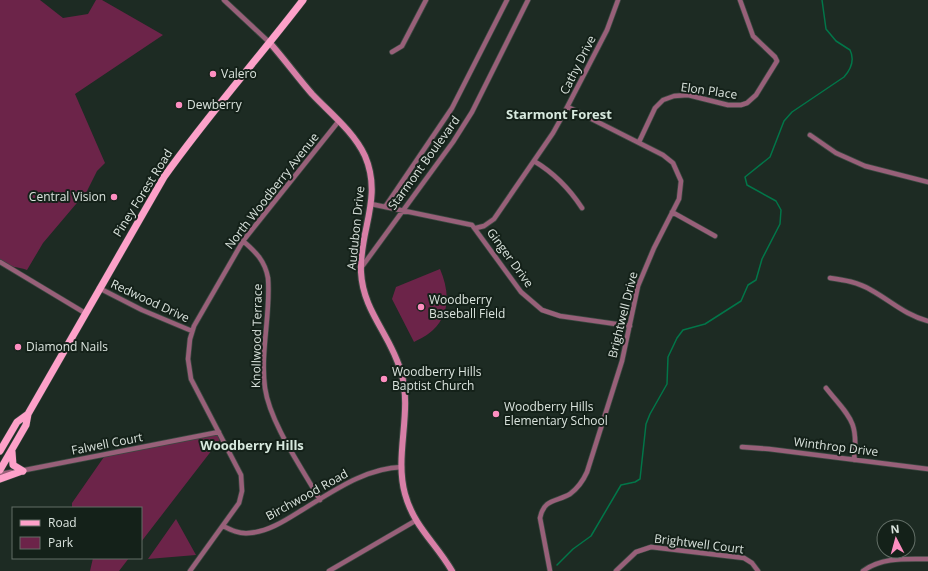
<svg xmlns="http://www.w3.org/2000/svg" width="928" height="571" font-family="'Open Sans',sans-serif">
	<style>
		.green { fill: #6c2449 }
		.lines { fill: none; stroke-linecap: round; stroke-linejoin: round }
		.stream { stroke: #027649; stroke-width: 1.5 }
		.street-casing { stroke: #3b4841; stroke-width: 6 }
		.secondary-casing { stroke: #3b4841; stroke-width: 8 }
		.primary-casing { stroke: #3b4841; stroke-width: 8 }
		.street { stroke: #986079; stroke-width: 4.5 }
		.secondary { stroke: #d87fa7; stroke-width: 6 }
		.primary { stroke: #fda1c9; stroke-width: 7 }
		.poi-dot { fill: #fd8ec0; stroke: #142119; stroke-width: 1.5 }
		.labels { text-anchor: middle; stroke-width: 4; stroke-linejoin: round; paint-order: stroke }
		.street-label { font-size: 12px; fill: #dae3dd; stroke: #142119 }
		.poi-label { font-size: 12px; fill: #dae3dd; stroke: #142119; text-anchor: start }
		.neighbourhood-label { font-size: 13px; font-weight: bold; fill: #d7e9de; stroke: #142119 }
	</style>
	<rect width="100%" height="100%" fill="#1d2b23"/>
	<!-- green -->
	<path class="green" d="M0,0H40L63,18L88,14L96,0H102L163,35L75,94L105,163L97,171L87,191L43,243L27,270C17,266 9,268 0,262Z
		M440,269C449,290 451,313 433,330C428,335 420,339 414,342L392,299L396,287Z
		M219,432L222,437L141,542V508H72V503L106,454Z
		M176,519L196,555L148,559Z
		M93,558H129L119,571H90Z"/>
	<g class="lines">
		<!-- stream -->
		<path class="stream" d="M557,565L573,549L591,536L621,485L635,482L640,479L646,424L650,414L667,384L668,357L677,338L683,330L705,324L741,301L748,285L756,280L762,259L780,224L781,210L776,201L747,185L745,177L770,157L784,121L792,112L844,77C851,69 855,60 850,50L836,41L826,29L822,0"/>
		<defs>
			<path id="street" d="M224,0L270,43
				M392,52L402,46L426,0
				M810,135L836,153L865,166L928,182
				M639,142L655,108L663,100L674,96L688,95L728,105H741L747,103L756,95L777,61L775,57L753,36L740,0
				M534,161C554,173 569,188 582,208
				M371,204L472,225L521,292L542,310L560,316L630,326
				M385,207L452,108L507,0
				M672,212L715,236
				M476,228L484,226L494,219L553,133L563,115L607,30L618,0
				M243,241C256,252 265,261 268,278C271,314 260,351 265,388C270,423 302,468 320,500
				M0,262L85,313
				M361,268L453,142L472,112L528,0
				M830,278C844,280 858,282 871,290C891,301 905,315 928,321
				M99,288L142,310L192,331
				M826,388C849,417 859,420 854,460
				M742,447L769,449L928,469
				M20,471L219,432
				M0,474L11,472
				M223,526C231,530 239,534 249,533C268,532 286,520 302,510C332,492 365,468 402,467
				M190,571L239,503L242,491L241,475L191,379L188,359L190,339L194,326L243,241L338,122
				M329,571L415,521
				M550,571L540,518C544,498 557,502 570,494C578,488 583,481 587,472L622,361L638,286L654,248L679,199L681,181L673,163L663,155L568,107
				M616,571L636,552L651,547L744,558L752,563L758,571
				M863,571C882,557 905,559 928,559"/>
			<path id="secondary" d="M270,43C285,60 298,78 312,94C330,113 354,132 365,156C383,198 359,231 361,272C363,312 391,335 401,372C413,412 394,454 405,494C414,527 436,543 452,571"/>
			<path id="primary" d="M0,451L17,422L28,414
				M12,452L13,465L23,471
				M0,470L26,425L28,414L164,177C207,116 257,60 303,0
				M0,479L22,471"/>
		</defs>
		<!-- street casing -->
		<use href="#street" class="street-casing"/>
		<!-- secondary casing -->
		<use href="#secondary" class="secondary-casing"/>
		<!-- primary casing -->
		<use href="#primary" class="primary-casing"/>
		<!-- street -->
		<use href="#street" class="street"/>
		<!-- secondary -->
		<use href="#secondary" class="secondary"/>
		<!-- primary -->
		<use href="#primary" class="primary"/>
	</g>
	<!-- markers -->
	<g class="poi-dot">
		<circle cx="213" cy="74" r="4"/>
		<circle cx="179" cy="105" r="4"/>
		<circle cx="114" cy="197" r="4"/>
		<circle cx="421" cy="307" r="4"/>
		<circle cx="18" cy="347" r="4"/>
		<circle cx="384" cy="379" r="4"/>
		<circle cx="496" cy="414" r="4"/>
	</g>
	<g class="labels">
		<!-- street labels -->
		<g class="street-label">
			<text transform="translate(578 65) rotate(-63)" y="4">Cathy Drive</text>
			<text transform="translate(709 91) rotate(8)" y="4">Elon Place</text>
			<text transform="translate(424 163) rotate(-54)" y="4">Starmont Boulevard</text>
			<text transform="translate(272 191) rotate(-52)" y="4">North Woodberry Avenue</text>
			<text transform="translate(143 193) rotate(-58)" y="4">Piney Forest Road</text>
			<text transform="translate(356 228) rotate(-84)" y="4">Audubon Drive</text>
			<text transform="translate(510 258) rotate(54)" y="4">Ginger Drive</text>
			<text transform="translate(150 301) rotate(25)" y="4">Redwood Drive</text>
			<text transform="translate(623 315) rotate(-76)" y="4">Brightwell Drive</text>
			<text transform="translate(257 336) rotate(-89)" y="4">Knollwood Terrace</text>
			<text transform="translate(107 444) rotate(-11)" y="4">Falwell Court</text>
			<text transform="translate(836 447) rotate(7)" y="4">Winthrop Drive</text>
			<text transform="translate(307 495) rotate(-29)" y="4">Birchwood Road</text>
			<text transform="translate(699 544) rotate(7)" y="4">Brightwell Court</text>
		</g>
		<!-- poi labels -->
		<g class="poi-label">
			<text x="221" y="78">Valero</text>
			<text x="187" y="109">Dewberry</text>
			<text x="106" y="201" text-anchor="end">Central Vision</text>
			<text x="429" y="304">Woodberry<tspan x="429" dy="14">Baseball Field</tspan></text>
			<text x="26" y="351">Diamond Nails</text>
			<text x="392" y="376">Woodberry Hills<tspan x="392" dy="14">Baptist Church</tspan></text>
			<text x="504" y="411">Woodberry Hills<tspan x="504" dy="14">Elementary School</tspan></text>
		</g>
		<!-- neighbourhood labels -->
		<g class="neighbourhood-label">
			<text x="559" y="119">Starmont Forest</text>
			<text x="252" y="450">Woodberry Hills</text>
		</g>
	</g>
	<!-- legend -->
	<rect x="12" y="507" width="130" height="52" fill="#142119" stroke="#636f67"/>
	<rect x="20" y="520" width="20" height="6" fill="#fda1c9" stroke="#636f67"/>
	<text x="48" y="527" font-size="12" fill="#dae3dd">Road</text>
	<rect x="20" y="537" width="20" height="12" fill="#6c2449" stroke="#636f67"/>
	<text x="48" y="547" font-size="12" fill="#dae3dd">Park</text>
	<!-- north arrow -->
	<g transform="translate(896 539) rotate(354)"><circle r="19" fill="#142119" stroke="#636f67"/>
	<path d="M0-3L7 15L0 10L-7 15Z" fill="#fd8ec0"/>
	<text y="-6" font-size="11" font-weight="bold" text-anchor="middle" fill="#dae3dd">N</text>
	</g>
</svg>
